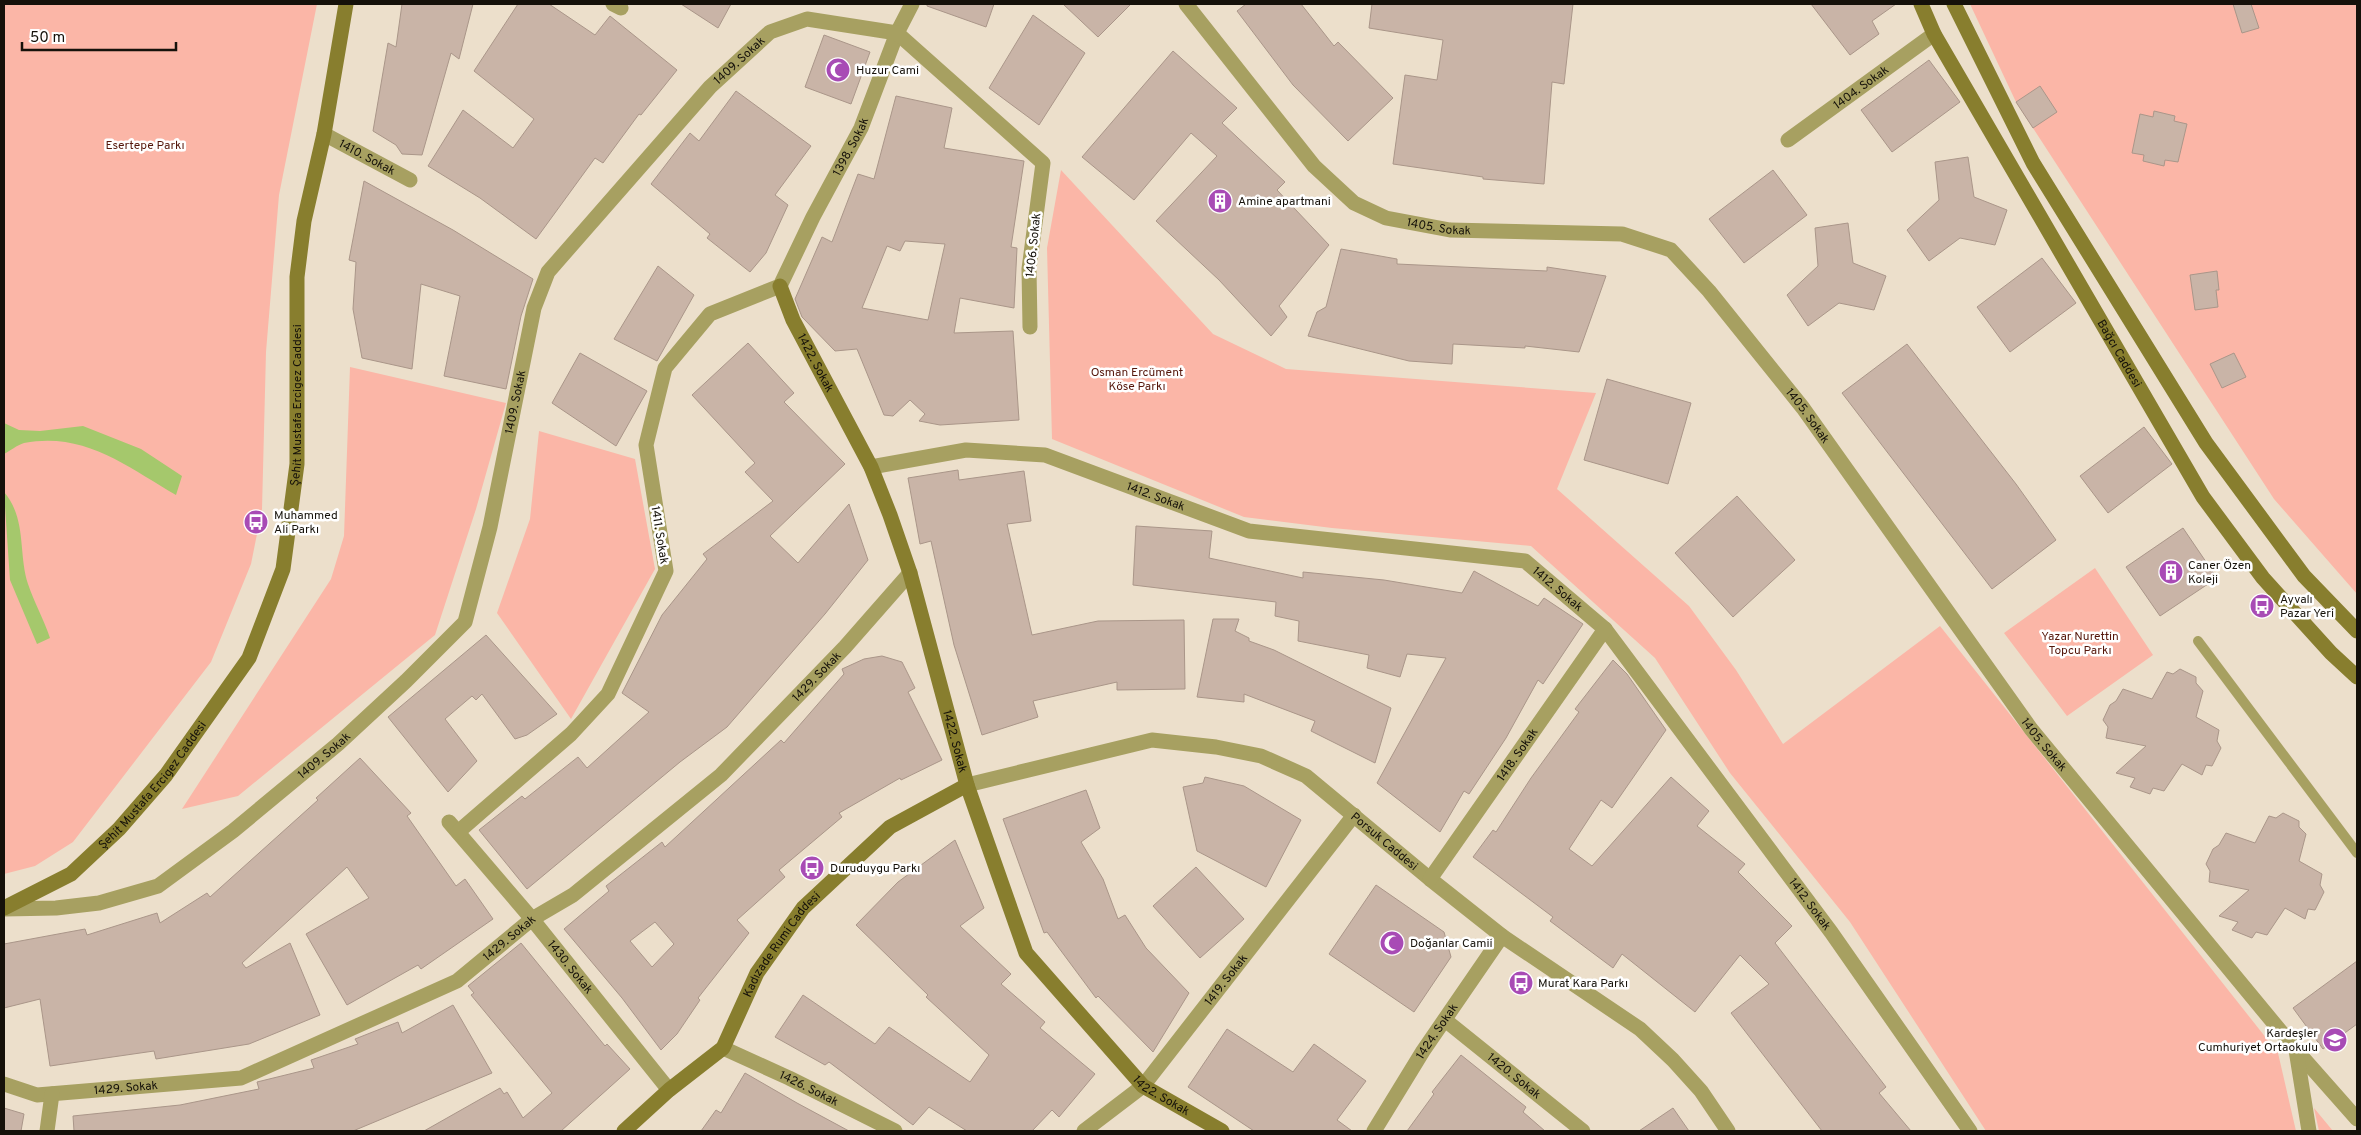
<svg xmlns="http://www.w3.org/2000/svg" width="2361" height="1135" font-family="Overpass,sans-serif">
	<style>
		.green { fill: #fbb6a7 }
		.water { fill: #a5c86c }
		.building { fill: #c9b4a7; stroke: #aa9689; fill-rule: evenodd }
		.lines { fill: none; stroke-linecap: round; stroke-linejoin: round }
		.lane { stroke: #a7a061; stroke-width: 10 }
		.street { stroke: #a7a061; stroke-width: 15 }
		.secondary { stroke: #887e2e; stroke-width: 15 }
		.labels { text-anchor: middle; stroke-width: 5; stroke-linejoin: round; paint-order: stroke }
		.street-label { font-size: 12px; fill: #15110a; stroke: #fff }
		.poi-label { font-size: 12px; fill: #15110a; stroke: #fff; text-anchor: start }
		.park-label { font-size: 12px; fill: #55170b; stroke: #fff }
	</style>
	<rect width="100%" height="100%" fill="#ecdfcb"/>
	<!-- green -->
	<path class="green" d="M4,4H317L279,195L266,352L262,509L251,564L211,662L73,842L35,866L4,874Z
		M1970,4H2357V594L2274,499L2016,102Z
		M1061,170L1213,334L1286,369L1596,393L1557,489L1689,606L1736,670L1783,744L1940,626L2278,1053L2296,1131H1986L1850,922L1730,773L1655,658L1531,546L1332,528L1244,517L1052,439L1047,248Z
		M350,367L506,403L476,509L435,635L238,796L182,809L331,579L344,536Z
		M539,431L635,459L655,569L571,719L497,613L530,519Z
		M2095,568L2153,655L2067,716L2004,633Z
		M2314,1108L2333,1131H2319Z"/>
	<!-- water -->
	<path class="water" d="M4,423L19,430L40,431L83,426L141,449L182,476L176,495C128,467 84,431 24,443C17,445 10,451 4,454Z
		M4,492C27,519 18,553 28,584C34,602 44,620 50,638L37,644L10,580Z"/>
	<!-- building -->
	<path class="building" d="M402,4H473L459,59L451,53L422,155L402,154L396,145L373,131L388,43L396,47Z
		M518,4H549L595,35L610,16L677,70L641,115L639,114L603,163L595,158L536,239L480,198L428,166L463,110L513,148L534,119L474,71Z
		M681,4H731L718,28Z
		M927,4H994L986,27L927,6Z
		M1063,4H1131L1098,37Z
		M1246,4H1301L1334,46L1338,42L1393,98L1348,141L1293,85L1237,11Z
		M1372,4H1573L1564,84L1552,82L1544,184L1483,179V177L1393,164L1405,75L1437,80L1443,40L1369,28Z
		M1811,4H1896L1872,21L1879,34L1850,55Z
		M2233,4H2251L2259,28L2242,33Z
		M1033,15L1085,53L1039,125L989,88Z
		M824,35L870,52L851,104L805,87Z
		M1173,51L1237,108L1222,123L1285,182L1277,190L1329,245L1279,306L1287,317L1271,336L1219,280L1156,221L1217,156L1191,133L1134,200L1082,157Z
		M1929,60L1960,102L1892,152L1861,110Z
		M2040,86L2057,112L2033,128L2016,102Z
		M736,91L811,146L775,195L788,205L766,253L750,272L707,238L710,234L651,184L690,133L699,141Z
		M896,96L952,108L944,148L1024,161L1011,247L1017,248L1014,308L960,298L954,333L1013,331L1019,420L940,425L919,421L925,414L910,400L893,416L884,415L857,349L835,351L802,317L795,299L822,237L832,242L858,174L874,179ZM905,241L945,244L928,320L862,308L887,246L900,251Z
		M2154,111L2175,116L2174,121L2187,124L2178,162L2165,160L2164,166L2143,161L2144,155L2132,153L2140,114L2153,117Z
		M1968,157L1974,197L2007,210L1995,245L1960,238L1929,261L1907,230L1939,200L1935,162Z
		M1773,170L1807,215L1744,263L1709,219Z
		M364,181L453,230L533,279L521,316L506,389L444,376L460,296L421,284L412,369L362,358L353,309L356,262L349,260Z
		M1848,223L1853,263L1886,276L1874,310L1839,303L1808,326L1787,295L1818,266L1815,228Z
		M1341,249L1397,259V264L1547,271V267L1606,276L1579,352L1525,346V348L1453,344L1452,364L1409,361L1308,336L1317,312L1326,307Z
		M2042,258L2076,303L2010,352L1977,307Z
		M658,266L694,295L657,361L614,339Z
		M2217,271L2219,290H2216L2218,307L2195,310L2190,275Z
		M748,343L794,393L784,402L845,464L770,536L798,563L849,504L868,560L825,614L727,727L680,762L527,889L479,830L522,796L525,799L578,757L587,768L649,712L622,693L662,615L707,559L703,554L773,501L745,472L755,463L692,395Z
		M1907,344L2016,484L2056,540L1992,589L1842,393Z
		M580,353L647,391L616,446L552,403Z
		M2234,353L2246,377L2222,388L2210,364Z
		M1607,379L1691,403L1668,484L1584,460Z
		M2144,427L2172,464L2108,513L2080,476Z
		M958,470L959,480L1024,471L1031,521L1007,524L1032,635L1098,621L1184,620L1185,689L1117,690V682L1033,701L1038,717L982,735L954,645L931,541L920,544L908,478Z
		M1737,496L1795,560L1733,617L1675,553Z
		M1136,526L1212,531L1209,558L1303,578V572L1384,580L1462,593L1474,571L1538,606L1544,598L1583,624L1543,684L1538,680L1506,738L1469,794L1464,791L1440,832L1377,783L1446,658L1407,654L1400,677L1367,668L1369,655L1298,641L1299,621L1275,616L1276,602L1133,585Z
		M2183,528L2217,578L2160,616L2126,567Z
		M1213,619H1239L1235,631L1249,638V641L1274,650L1391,708L1375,763L1311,731L1315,721L1244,694V702L1197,697Z
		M486,635L557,714L527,735L515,739L482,694L476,700L472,696L445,719L477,761L448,792L388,717Z
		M882,656L902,662L915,688L908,692L942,760L901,780L900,778L839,813L842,817L779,870L785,877L737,920L749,933L698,998L700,1000L677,1034L661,1050L622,998L564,929L609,891L606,886L662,842L665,847L781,740L784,743L844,674L842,669L864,659ZM655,922L674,944L652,967L630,941Z
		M1613,660L1627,674L1666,730L1612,808L1601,800L1569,849L1592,866L1671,777L1709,811L1697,826L1745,864L1738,872L1792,926L1775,943L1886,1087L1879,1093L1911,1131H1822L1731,1013L1769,984L1740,955L1695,1012L1622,954L1613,968L1550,921L1553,917L1473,857L1493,830L1496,832L1531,778L1579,712L1575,709Z
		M2180,669L2196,677V683L2203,691L2196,717L2219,730L2217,741L2221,748L2212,766L2206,765L2202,775L2182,764L2164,791L2153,788L2150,794L2130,787L2135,778L2116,773L2146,746L2106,738L2108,727L2103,720L2110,705L2116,701L2123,689L2152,699L2167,672L2173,674Z
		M360,758L411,813L407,816L456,886L465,879L493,919L421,969L418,965L347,1005L306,934L369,898L347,867L242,963L246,968L290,943L320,1015L249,1044L156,1059L154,1051L50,1066L40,999L4,1008V944L85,929L87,935L157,913L160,923L207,893L210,897L318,800L316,798Z
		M1205,777L1244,786L1301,820L1266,887L1197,851L1183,787L1203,783Z
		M1086,790L1100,828L1081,842L1103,879L1118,919L1125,915L1146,948L1189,993L1153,1052L1098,996L1096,998L1047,932L1044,933L1003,819Z
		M2283,813L2299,821V827L2306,834L2299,861L2322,874L2320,885L2324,892L2315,910L2308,909L2305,919L2285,908L2267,935L2256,932L2252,938L2232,930L2238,922L2219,916L2249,890L2209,882L2210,871L2206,864L2213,849L2219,845L2226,833L2255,843L2269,816L2276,818Z
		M955,840L984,908L960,926L1011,974L1001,984L1045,1022L1040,1028L1095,1074L1059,1117L1052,1110L1032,1131H967L929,1107L913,1125L829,1062L825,1065L775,1037L803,995L875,1044L889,1027L970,1082L989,1055L926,997L928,995L856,925L898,882Z
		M1196,867L1244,919L1200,958L1153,906Z
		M1376,885L1444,932L1451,957L1414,1012L1329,954Z
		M521,943L605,1046L607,1044L630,1069L561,1131H424L500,1088L504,1094L507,1092L523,1118L552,1093L471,995L474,993L468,986Z
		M2357,961V1024L2323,1049L2293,1008Z
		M453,1005L492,1073L353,1131H74L73,1116L180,1105L259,1089L257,1082L314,1068L311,1060L358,1044L355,1039L398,1022L402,1033Z
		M1227,1029L1293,1072L1314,1044L1366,1081L1337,1120L1352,1131H1254L1188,1087Z
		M1461,1055L1526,1107L1523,1112L1545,1131H1407L1434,1094L1432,1092Z
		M745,1073L797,1103L849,1131H701L716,1110L721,1113Z
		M4,1108L24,1114L21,1131H4Z
		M1673,1108L1689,1131H1639Z"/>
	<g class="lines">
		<!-- lane -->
		<path class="lane" d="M2198,641L2357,853"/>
		<!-- street -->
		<g class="street">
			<path d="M613,4L621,8"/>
			<path id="s1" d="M1186,4L1314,166L1354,203L1386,218L1450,230L1622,234L1671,250L1709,291L1803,408L2031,729L2296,1050L2357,1119"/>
			<path id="s2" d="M324,134L410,180"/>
			<path id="s3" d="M1788,140L1934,34"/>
			<path id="s4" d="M871,467L966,450L1045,455L1249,531L1525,561L1605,629L1831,932L1970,1131"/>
			<path id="s5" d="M967,785L1152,740L1216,747L1261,756L1306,776L1430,879L1502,936L1640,1029L1673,1060L1701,1091L1728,1131"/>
			<path id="s6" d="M449,822L532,919L669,1090"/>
			<path id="s7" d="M458,832L571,734L608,694L666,571L646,445L665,368L710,314L780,286L813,217L861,128L897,33L912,4"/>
			<path id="s8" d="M1430,879L1605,629"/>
			<path id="s9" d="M4,909L56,908L99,903L158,886L233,831L338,744L406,681L465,622L490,527L534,308L548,272L710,87L770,32L807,19L897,33L1043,163L1029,269L1030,327"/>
			<path id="s10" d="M1445,1020L1583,1131"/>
			<path id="s11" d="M723,1048L789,1078L895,1131"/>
			<path d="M2296,1050L2309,1131"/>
			<path id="s12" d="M4,1084L37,1095L241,1078L457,981L532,919L573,895L721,775L845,647L910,573"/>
			<path d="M47,1131L52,1094"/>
			<path id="s13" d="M1084,1131L1143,1086L1354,815"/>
			<path id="s14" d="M1374,1131L1423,1051L1502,936"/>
		</g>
		<!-- secondary -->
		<g class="secondary">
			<path id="s15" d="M1921,4L1934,34L2203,497L2263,578L2331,653L2357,677"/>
			<path d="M1954,4L2033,163L2206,443L2304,576L2357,631"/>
			<path id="s16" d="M780,286L793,320L871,467L890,515L910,573L967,785L1026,953L1143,1086L1222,1131"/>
			<path id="s17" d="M4,908L71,874L119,829L166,775L249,658L283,569L297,464V277L304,221L324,134L346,4"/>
			<path id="s18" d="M624,1131L669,1090L723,1048L757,973L803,908L890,827L967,785"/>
		</g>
	</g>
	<!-- icons -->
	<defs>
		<symbol id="mosque-disc" viewBox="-11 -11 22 22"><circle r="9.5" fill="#a84bb5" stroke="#fff"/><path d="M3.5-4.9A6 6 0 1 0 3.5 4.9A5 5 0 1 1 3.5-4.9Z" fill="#fff"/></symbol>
		<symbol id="building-disc" viewBox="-11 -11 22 22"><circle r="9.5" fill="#a84bb5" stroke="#fff"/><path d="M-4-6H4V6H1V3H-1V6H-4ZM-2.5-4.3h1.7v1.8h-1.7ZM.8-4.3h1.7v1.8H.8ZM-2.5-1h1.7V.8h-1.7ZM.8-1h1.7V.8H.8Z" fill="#fff"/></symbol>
		<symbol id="bus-disc" viewBox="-11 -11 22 22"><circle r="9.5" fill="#a84bb5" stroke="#fff"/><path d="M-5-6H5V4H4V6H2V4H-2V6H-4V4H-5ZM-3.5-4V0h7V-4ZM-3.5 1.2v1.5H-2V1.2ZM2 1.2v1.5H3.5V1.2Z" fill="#fff"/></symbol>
		<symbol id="school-disc" viewBox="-11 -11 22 22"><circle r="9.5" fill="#a84bb5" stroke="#fff"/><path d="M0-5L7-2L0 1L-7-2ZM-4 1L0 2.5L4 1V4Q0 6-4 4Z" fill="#fff"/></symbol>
	</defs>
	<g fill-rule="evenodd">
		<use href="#mosque-disc" x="824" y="56" width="28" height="28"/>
		<use href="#building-disc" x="1206" y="187" width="28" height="28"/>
		<use href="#bus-disc" x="242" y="508" width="28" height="28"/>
		<use href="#building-disc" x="2157" y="558" width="28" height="28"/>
		<use href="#bus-disc" x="2248" y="592" width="28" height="28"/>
		<use href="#bus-disc" x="798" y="854" width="28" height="28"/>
		<use href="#mosque-disc" x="1378" y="929" width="28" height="28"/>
		<use href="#bus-disc" x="1507" y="969" width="28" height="28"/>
		<use href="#school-disc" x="2321" y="1026" width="28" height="28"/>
	</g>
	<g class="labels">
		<!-- street labels -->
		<g class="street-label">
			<text dy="4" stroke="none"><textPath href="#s9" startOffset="1208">1409. Sokak</textPath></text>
			<text dy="4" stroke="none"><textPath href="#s3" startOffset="90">1404. Sokak</textPath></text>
			<text dy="4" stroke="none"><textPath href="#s7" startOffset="849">1398. Sokak</textPath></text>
			<text dy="4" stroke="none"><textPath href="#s2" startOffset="49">1410. Sokak</textPath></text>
			<text dy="4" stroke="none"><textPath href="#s1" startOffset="350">1405. Sokak</textPath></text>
			<text transform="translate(1033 245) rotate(-84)" y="4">1406. Sokak</text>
			<text dy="4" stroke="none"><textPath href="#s15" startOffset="402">Bağcı Caddesi</textPath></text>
			<text dy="4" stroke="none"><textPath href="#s16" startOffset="85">1422. Sokak</textPath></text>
			<text dy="4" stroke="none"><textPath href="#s9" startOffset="788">1409. Sokak</textPath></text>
			<text dy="4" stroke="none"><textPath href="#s17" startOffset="616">Şehit Mustafa Ercigez Caddesi</textPath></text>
			<text dy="4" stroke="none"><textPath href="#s1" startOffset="800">1405. Sokak</textPath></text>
			<text dy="4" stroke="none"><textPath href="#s4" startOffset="294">1412. Sokak</textPath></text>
			<text transform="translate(660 535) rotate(81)" y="4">1411. Sokak</text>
			<text dy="4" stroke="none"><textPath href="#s4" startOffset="714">1412. Sokak</textPath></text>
			<text dy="4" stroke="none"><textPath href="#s12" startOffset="949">1429. Sokak</textPath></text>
			<text dy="4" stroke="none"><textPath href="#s16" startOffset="490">1422. Sokak</textPath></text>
			<text dy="4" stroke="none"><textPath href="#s1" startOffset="1205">1405. Sokak</textPath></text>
			<text dy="4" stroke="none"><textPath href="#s8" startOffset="152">1418. Sokak</textPath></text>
			<text dy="4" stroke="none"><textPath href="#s9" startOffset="368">1409. Sokak</textPath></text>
			<text dy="4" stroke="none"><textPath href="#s17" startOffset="196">Şehit Mustafa Ercigez Caddesi</textPath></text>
			<text dy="4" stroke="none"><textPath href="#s5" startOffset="452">Porsuk Caddesi</textPath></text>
			<text dy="4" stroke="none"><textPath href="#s4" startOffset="1119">1412. Sokak</textPath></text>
			<text dy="4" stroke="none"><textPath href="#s12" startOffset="544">1429. Sokak</textPath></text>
			<text dy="4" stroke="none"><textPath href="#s18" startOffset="249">Kadızade Rumi Caddesi</textPath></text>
			<text dy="4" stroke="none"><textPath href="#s6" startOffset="189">1430. Sokak</textPath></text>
			<text dy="4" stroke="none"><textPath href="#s13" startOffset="209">1419. Sokak</textPath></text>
			<text dy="4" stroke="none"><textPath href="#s14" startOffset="118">1424. Sokak</textPath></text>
			<text dy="4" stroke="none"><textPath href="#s10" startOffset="89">1420. Sokak</textPath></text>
			<text dy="4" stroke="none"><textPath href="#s12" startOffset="124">1429. Sokak</textPath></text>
			<text dy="4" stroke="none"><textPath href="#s11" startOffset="95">1426. Sokak</textPath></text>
			<text dy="4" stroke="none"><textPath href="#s16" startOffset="911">1422. Sokak</textPath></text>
		</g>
		<!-- poi labels -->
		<g class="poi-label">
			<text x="856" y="74">Huzur Cami</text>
			<text x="1238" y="205">Amine apartmani</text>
			<text x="274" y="519">Muhammed<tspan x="274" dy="14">Ali Parkı</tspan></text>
			<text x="2188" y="569">Caner Özen<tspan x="2188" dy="14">Koleji</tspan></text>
			<text x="2280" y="603">Ayvalı<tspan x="2280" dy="14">Pazar Yeri</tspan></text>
			<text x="830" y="872">Duruduygu Parkı</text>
			<text x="1410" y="947">Doğanlar Camii</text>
			<text x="1538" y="987">Murat Kara Parkı</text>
			<text x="2318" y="1037" text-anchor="end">Kardeşler<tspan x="2318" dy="14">Cumhuriyet Ortaokulu</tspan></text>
		</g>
		<!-- park labels -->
		<g class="park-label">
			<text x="145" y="149">Esertepe Parkı</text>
			<text x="1137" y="376">Osman Ercüment<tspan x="1137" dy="14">Köse Parkı</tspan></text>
			<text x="2080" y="640">Yazar Nurettin<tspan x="2080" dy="14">Topcu Parkı</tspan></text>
		</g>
	</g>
	<!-- border -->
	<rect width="2361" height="1135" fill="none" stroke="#15110a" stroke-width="10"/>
	<!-- scale -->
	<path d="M22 42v8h154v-8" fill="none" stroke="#15110a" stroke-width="2.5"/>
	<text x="30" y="42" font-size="15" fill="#15110a" stroke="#ffffff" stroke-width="4" paint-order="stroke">50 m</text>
</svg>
